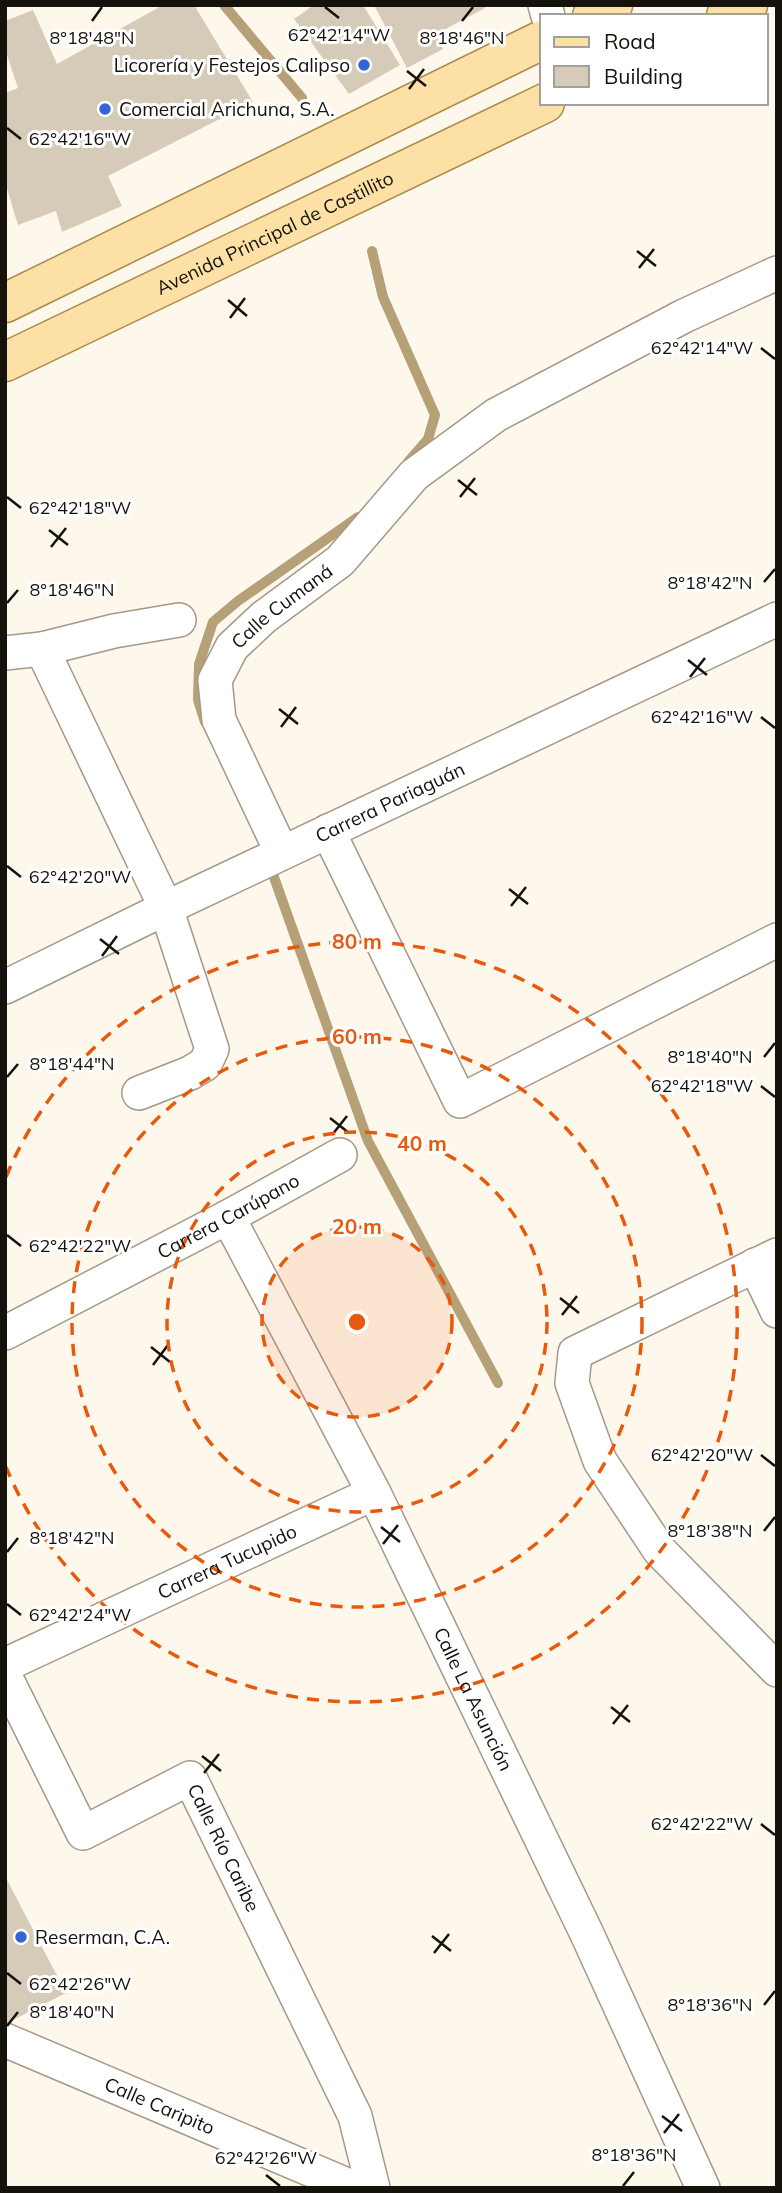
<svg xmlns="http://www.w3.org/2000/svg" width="782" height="2193" font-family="Mulish,sans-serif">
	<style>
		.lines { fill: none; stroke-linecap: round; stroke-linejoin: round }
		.stream { stroke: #b5a078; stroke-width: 10 }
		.building { fill: #d5cbb8 }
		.minor-casing { stroke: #a39988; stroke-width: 36 }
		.major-casing { stroke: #aa8a49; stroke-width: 41 }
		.minor { stroke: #fff; stroke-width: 33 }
		.major { stroke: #fce0a6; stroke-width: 38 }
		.ticks { fill: none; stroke: #15110b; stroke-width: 2.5 }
		.ring { fill: none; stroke: #e8590c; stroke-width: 3.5; stroke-dasharray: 12 9 }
		.poi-dot { fill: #3366d5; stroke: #fff; stroke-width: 2.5 }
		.labels { text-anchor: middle; stroke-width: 6; stroke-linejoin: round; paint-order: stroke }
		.poi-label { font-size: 19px; fill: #15110b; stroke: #fff; text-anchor: start }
		.street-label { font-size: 19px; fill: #15110b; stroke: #fff }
		.ticks-label { font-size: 18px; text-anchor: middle; fill: #15110b; stroke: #fff; stroke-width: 6; stroke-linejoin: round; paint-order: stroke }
		.centre { fill: #e8590c; stroke: #fff; stroke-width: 3.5 }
		.ring-label { font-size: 21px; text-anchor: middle; font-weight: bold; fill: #e8590c; stroke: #fff; stroke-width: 6; stroke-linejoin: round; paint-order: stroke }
	</style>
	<rect width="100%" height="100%" fill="#fef8ec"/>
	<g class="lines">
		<!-- stream -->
		<path class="stream" d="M224,5L302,98
			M372,251L383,297L435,415L428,439L408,462
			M205,722L198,700L199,664L213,622L238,601L358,517
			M270,866L368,1141L498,1383"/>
	</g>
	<!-- building -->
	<path class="building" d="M163,5H194L253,102L108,176L122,206L62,232L56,211L18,225L5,182V93L18,88L5,49V21L33,10L57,64Z
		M314,5H363L400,65L349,94L294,19Z
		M374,5H484L485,8L436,34L443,49L407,68Z
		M5,1876L66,1993L5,2024Z"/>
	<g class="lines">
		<defs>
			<g id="minor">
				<path d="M545,5L548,16"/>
				<path d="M42,649L166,908L212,1049L205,1064L190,1073L139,1093"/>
				<path d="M5,653L42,649L114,631L179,620"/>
				<path d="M328,831L460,1101L777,940"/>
				<path id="s1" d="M282,853L219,720L215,680L232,647L264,617L340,561L414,475L496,415L684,316L777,273"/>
				<path id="s2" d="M5,987L166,908L777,619"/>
				<path id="s3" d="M228,1217L374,1493L587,1934L703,2188"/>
				<path d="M777,1255L575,1353L572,1383L600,1461L660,1551L777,1670"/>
				<path d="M755,1265L777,1311"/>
				<path id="s4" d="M5,1333L228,1217L340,1155"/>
				<path id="s5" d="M5,1665L374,1493"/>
				<path id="s6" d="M5,1676L83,1833L190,1778L355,2116L373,2188"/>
				<path id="s7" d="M5,2040L354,2188"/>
			</g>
			<g id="major">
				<path d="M592,16L613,5"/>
				<path d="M726,16L748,5"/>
				<path d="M5,303L542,40"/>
				<path id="s8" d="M5,362L545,103"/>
			</g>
		</defs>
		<!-- minor casing -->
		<use href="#minor" class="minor-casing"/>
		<!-- major casing -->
		<use href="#major" class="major-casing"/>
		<!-- minor -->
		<use href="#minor" class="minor"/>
		<!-- major -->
		<use href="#major" class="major"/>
	</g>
	<!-- ticks -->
	<path class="ticks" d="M325,7L339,18M92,21L102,7M462,21L473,7M407,71L426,86M409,89L424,69M7,128L21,139M637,251L656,266M639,268L654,249M228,300L247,316M230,318L245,298M761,348L775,359M458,480L477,495M7,497L21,508M460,497L475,478M49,530L68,545M51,547L66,528M764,582L775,569M7,603L18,590M688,660L707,675M690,677L705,658M279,709L298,724M761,717L775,728M281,727L296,707M7,866L21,877M509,889L528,904M511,906L526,887M100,939L119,954M102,956L117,936M764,1057L775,1043M7,1077L18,1064M761,1086L775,1097M330,1118L349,1133M332,1135L347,1116M7,1235L21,1246M560,1298L579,1313M562,1315L577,1296M151,1347L170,1362M153,1365L168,1345M761,1455L775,1466M381,1527L400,1542M764,1531L775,1517M383,1544L398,1525M7,1552L18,1538M7,1604L21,1615M611,1707L630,1722M613,1724L628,1705M202,1756L221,1771M204,1773L219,1754M761,1824L775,1835M432,1936L451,1951M434,1953L449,1934M7,1973L21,1984M764,2005L775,1991M7,2026L18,2012M662,2116L682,2131M664,2133L679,2114M266,2175L280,2186M623,2186L634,2172"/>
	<!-- distance rings -->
	<circle cx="357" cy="1322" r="95" fill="#e8590c" fill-opacity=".12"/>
	<g class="ring">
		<circle cx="357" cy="1322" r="95"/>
		<circle cx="357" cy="1322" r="190"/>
		<circle cx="357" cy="1322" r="285"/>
		<path d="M6 1177A380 380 0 1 1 6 1467"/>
	</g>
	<!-- markers -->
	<g class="poi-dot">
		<circle cx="364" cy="65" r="7"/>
		<circle cx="105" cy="109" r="7"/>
		<circle cx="21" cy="1937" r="7"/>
	</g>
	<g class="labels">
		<!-- poi labels -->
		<g class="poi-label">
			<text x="350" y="72" text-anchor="end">Licorería y Festejos Calipso</text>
			<text x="119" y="116">Comercial Arichuna, S.A.</text>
			<text x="35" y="1944">Reserman, C.A.</text>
		</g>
		<!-- street labels -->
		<g class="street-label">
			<text dy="7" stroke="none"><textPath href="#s8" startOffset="299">Avenida Principal de Castillito</textPath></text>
			<text dy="7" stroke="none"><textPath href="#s1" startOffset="289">Calle Cumaná</textPath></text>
			<text dy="7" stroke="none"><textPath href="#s2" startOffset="427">Carrera Pariaguán</textPath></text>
			<text dy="7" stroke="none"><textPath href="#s4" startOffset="252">Carrera Carúpano</textPath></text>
			<text dy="7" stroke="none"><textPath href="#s5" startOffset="245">Carrera Tucupido</textPath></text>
			<text dy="7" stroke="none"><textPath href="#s3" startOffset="541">Calle La Asunción</textPath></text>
			<text dy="7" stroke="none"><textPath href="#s6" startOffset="373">Calle Río Caribe</textPath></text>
			<text dy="7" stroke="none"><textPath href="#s7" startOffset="168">Calle Caripito</textPath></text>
		</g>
	</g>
	<g class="ticks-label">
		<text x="339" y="41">62°42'14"W</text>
		<text x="92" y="44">8°18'48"N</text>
		<text x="462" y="44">8°18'46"N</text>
		<text x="80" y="145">62°42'16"W</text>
		<text x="702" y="354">62°42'14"W</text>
		<text x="80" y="514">62°42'18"W</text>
		<text x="710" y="589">8°18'42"N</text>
		<text x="72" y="596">8°18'46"N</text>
		<text x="702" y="723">62°42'16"W</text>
		<text x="80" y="883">62°42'20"W</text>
		<text x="710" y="1063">8°18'40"N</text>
		<text x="72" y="1070">8°18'44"N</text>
		<text x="702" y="1092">62°42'18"W</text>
		<text x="80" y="1252">62°42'22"W</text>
		<text x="702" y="1461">62°42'20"W</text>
		<text x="710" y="1537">8°18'38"N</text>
		<text x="72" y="1544">8°18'42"N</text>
		<text x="80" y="1621">62°42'24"W</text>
		<text x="702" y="1830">62°42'22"W</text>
		<text x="80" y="1990">62°42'26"W</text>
		<text x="710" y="2011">8°18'36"N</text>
		<text x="72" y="2018">8°18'40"N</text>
		<text x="634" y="2161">8°18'36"N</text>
		<text x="266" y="2164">62°42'26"W</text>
	</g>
	<circle cx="357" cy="1322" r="10" class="centre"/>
	<g class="ring-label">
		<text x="357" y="949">80 m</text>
		<text x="357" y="1044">60 m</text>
		<text x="422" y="1151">40 m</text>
		<text x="357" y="1234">20 m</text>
	</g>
	<!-- border -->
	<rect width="782" height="2193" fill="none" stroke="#15110b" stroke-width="14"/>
	<!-- legend -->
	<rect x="540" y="14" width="228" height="91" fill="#ffffff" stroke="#a1a09d" stroke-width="2"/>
	<rect x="554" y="37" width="35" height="10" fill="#fce0a6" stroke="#a1a09d" stroke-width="2"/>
	<text x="604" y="49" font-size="21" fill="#15110b">Road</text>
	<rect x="554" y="66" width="35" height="21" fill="#d5cbb8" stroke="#a1a09d" stroke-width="2"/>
	<text x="604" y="84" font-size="21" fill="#15110b">Building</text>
</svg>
